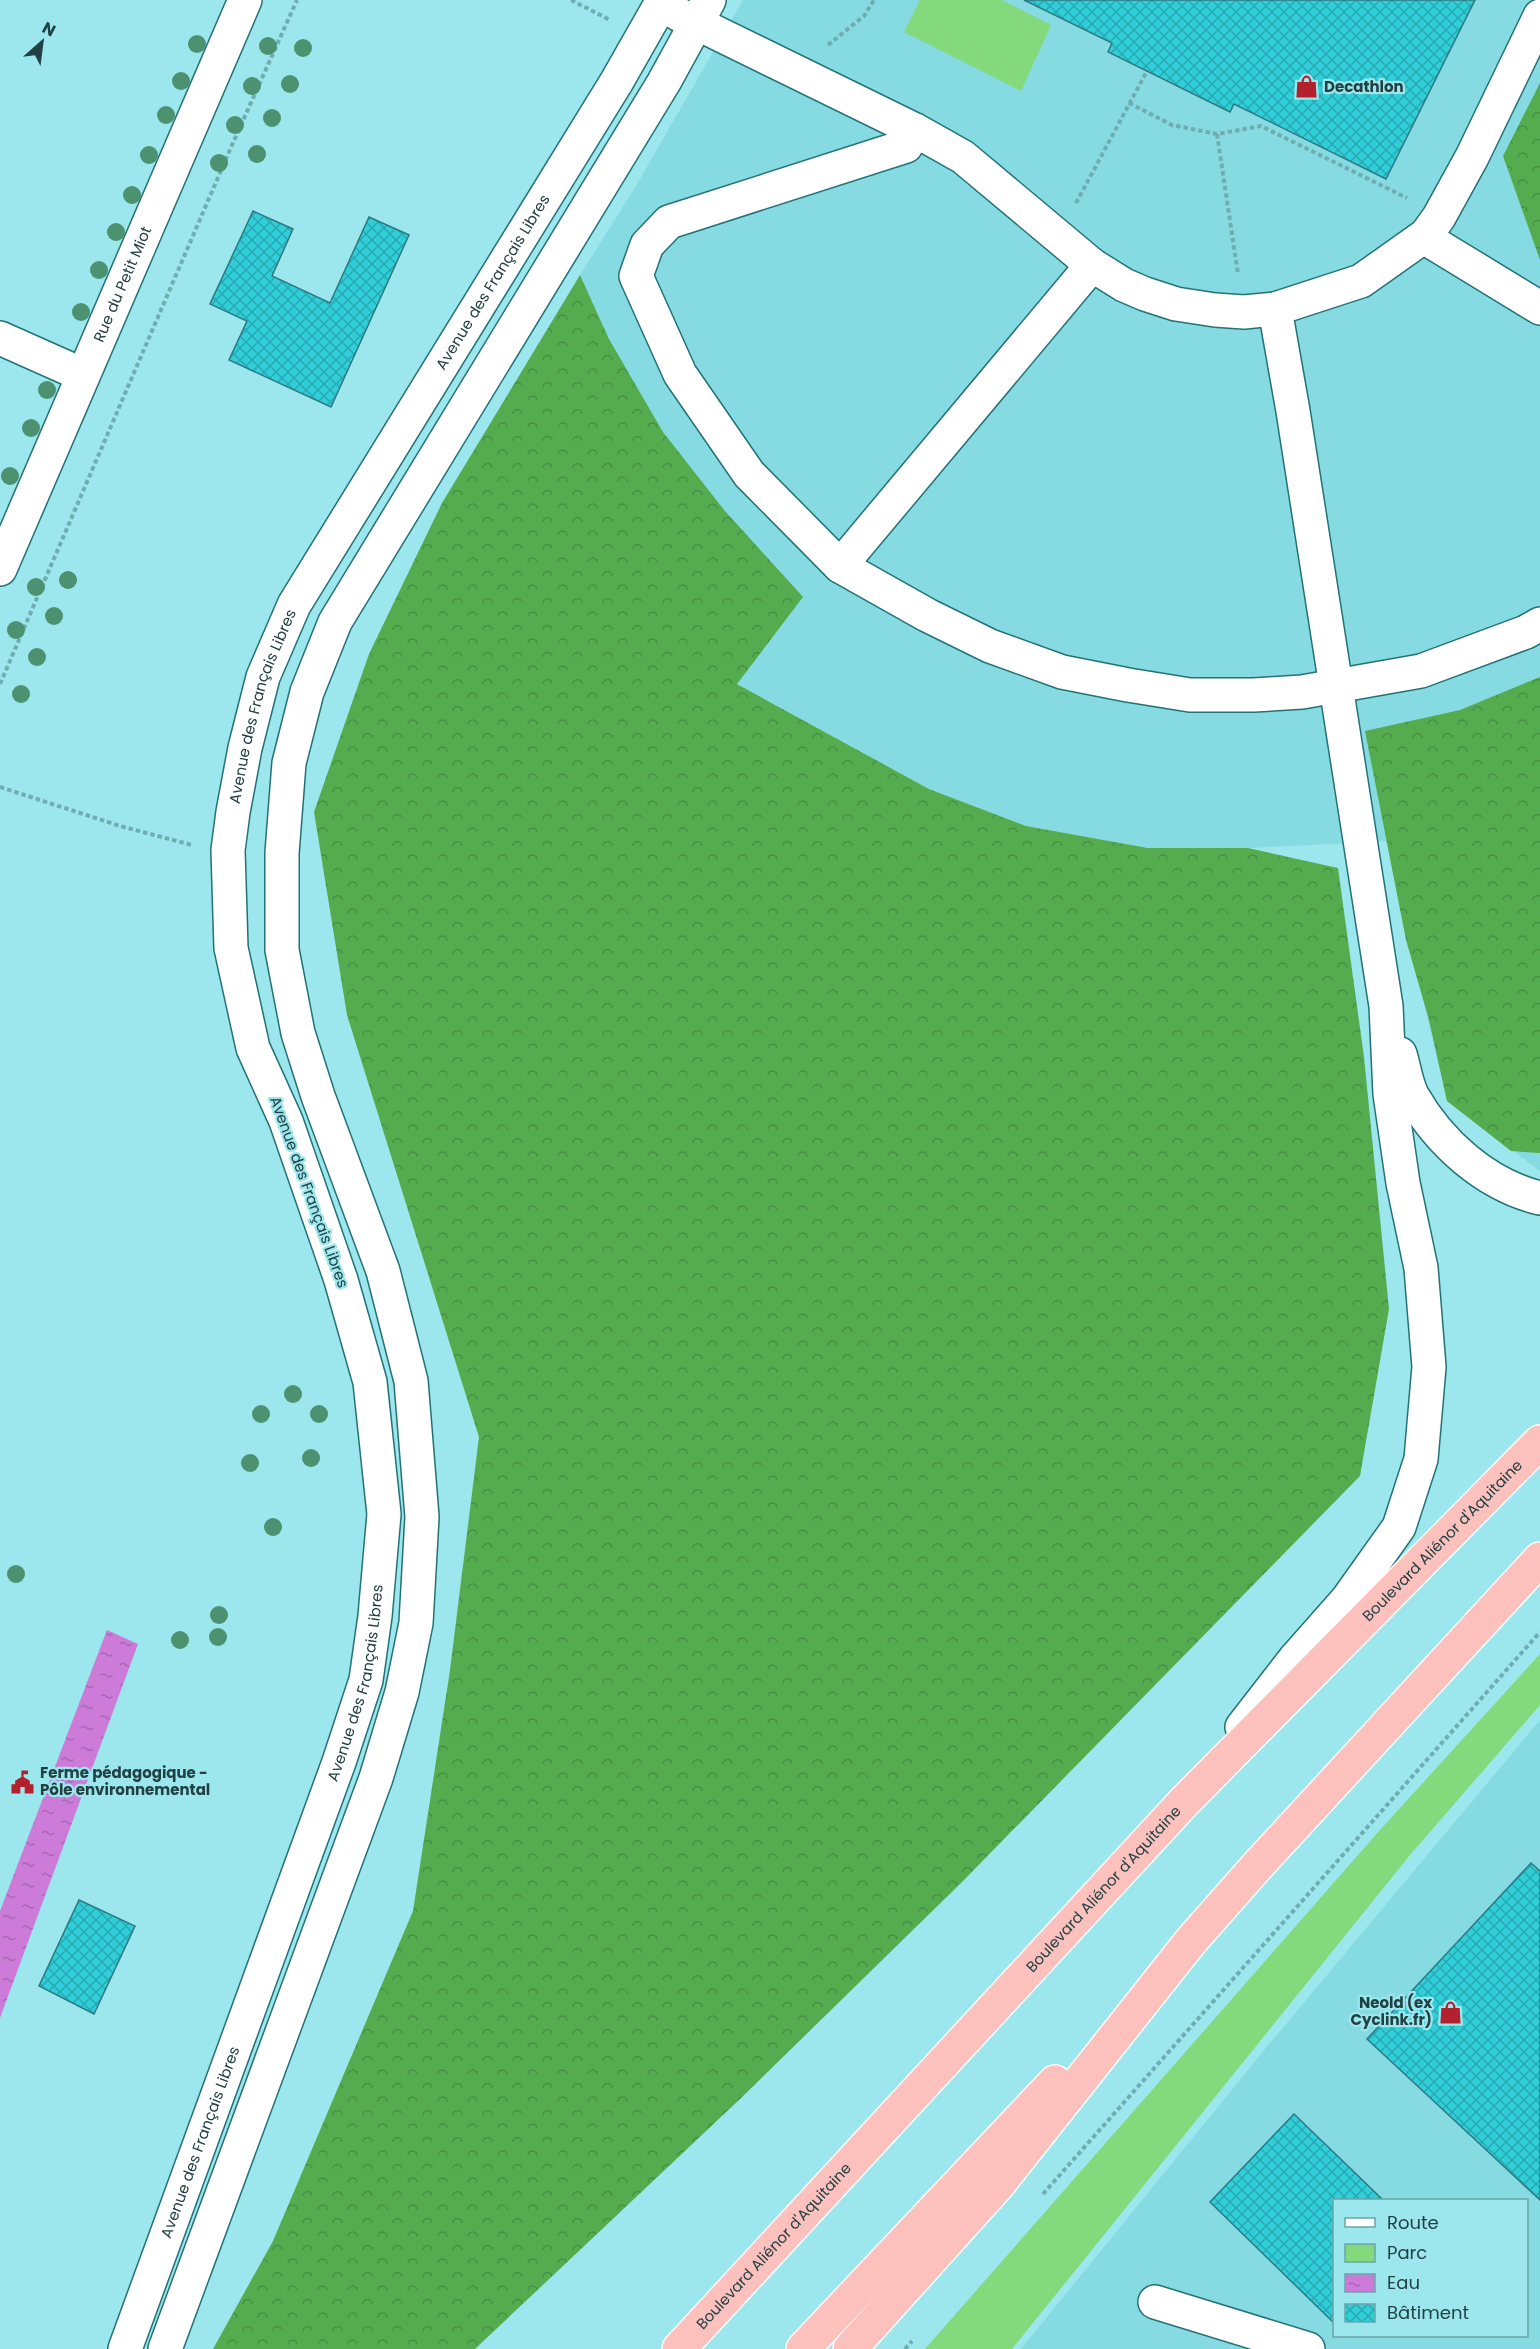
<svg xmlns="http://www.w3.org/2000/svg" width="1540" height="2349" font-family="Poppins,sans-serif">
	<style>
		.built { fill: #85dbe1; fill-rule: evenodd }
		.green { fill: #83d97b }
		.forest { fill: url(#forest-crowns) }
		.water { fill: url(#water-ripples) }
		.building { fill: url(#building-cross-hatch); stroke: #2c7a80; stroke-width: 1.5 }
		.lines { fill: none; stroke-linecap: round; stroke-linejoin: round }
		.minor-casing { stroke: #237278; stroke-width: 36 }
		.highway-casing { stroke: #fff; stroke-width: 36 }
		.path { stroke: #70adb1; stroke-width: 4; stroke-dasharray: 4.5 3; stroke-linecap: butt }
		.minor { stroke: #fff; stroke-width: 33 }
		.highway { stroke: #fcc1bd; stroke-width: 33 }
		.tree { fill: #4c9170 }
		.labels { text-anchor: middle; stroke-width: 4.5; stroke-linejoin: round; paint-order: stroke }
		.poi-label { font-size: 15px; font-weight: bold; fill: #224144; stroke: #9be7ed; text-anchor: start }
		.street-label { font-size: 15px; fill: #224144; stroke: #9be7ed }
	</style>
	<defs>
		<pattern id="forest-crowns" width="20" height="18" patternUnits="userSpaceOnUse" patternTransform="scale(1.5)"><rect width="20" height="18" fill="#55ac4f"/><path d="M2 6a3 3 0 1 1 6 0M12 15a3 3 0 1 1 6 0" fill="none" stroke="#468e43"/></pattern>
		<pattern id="water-ripples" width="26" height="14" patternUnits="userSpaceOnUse" patternTransform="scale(1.5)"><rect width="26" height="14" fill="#cc7cd8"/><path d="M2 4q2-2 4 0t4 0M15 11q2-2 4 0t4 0" fill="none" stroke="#a567b1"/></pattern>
		<pattern id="building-cross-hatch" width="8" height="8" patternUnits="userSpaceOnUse" patternTransform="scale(1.5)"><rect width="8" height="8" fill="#2fced9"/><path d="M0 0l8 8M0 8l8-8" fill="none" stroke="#28a9b2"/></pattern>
	</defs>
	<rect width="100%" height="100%" fill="#9be7ed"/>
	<!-- built -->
	<path class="built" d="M743,0H1540V1171L1447,1101L1386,841L1248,848H1149L1026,826L929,789L736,683L725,511L663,432L609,339L580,275L636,186Z
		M1540,1720V2349H1021L1261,2054ZM1334,2200H1526V2336H1334Z"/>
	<!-- green -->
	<path class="green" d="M920,0H1002L1051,25L1021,91L904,32Z
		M1540,1654V1705L1410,1855L1012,2349H925L1380,1830Z"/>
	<!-- forest -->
	<path class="forest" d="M1540,83V260L1503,156Z
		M580,275L609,339L663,432L725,511L803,597L737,684L929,789L1026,826L1148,848H1248L1338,868L1364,1057L1389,1309L1360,1476L961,1883L740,2099L475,2349H213L273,2241L413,1911L450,1670L479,1437L347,1015L314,812L369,654L442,503Z
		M1540,677V1153L1511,1151L1447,1101L1429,1020L1406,940L1365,731L1460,710Z"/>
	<!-- water -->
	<path class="water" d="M107,1630L138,1644L0,2018V1911Z"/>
	<!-- building -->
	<path class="building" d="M1024,0H1475L1386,179L1234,104L1230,112L1108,52L1112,43Z
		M253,211L293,229L272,276L330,303L369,217L409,235L331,407L229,360L247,321L210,304Z
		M1531,1863L1540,1871V2200L1367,2039Z
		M79,1900L135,1926L94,2014L39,1986Z
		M1294,2114L1383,2200H1334V2323L1210,2202Z"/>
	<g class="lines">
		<defs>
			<g id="minor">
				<path d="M678,14L915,130L963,157L1092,265L1124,285L1145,294L1176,304L1215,310L1244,312L1275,309"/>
				<path d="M915,130L906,146L669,222L647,245L636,276L680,374L749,474L840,566L927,615L990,646L1062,672L1128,685L1190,695H1254L1302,692L1421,671L1526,632L1540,624"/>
				<path d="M1426,235L1435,244L1540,308"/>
				<path d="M0,338L83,375"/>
				<path d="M840,566L1092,265"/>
				<path id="s1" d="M0,569L245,0"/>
				<path d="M1400,1054C1404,1067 1406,1083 1412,1095C1439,1143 1486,1185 1540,1198"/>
				<path d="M1242,1727L1294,1660L1347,1600L1399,1527L1421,1459L1429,1367L1421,1268L1403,1183L1390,1094L1386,1006L1293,411L1275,309L1361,281L1426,235L1439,217L1472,157L1540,16"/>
				<path d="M1155,2302L1308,2349"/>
				<path id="s2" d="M125,2349L339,1762L366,1680L375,1616L384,1514L370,1382L341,1280L286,1121L253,1048L231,948L228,850L233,812L245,748L263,677L294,605L617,81L663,0"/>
				<path d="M165,2349L376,1778L402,1692L416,1623L422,1517L411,1381L383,1271L318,1096L298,1033L282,950V853L289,763L307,692L335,622L664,82L709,0"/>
			</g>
			<g id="highway">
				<path id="s3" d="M679,2349L1184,1802L1540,1442"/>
				<path d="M803,2349L1055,2082"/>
				<path d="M850,2349L997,2186L1191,1941L1259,1864L1540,1559"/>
			</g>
		</defs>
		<!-- minor casing -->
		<use href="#minor" class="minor-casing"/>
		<!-- highway casing -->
		<use href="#highway" class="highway-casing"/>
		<!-- path -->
		<path class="path" d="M571,0L610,20
			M828,45L864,16L874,0
			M1129,103L1172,125L1217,134L1261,126L1407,198
			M1217,134L1238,274
			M1076,203L1147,71
			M0,684L232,145L297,0
			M0,787L120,826L192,845
			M1043,2194L1540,1632
			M905,2349L912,2341"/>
		<!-- minor -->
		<use href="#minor" class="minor"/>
		<!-- highway -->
		<use href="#highway" class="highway"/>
	</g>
	<!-- trees -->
	<g class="tree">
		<circle cx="197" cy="44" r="9"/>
		<circle cx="268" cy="46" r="9"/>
		<circle cx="303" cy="48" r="9"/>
		<circle cx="181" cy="81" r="9"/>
		<circle cx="290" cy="84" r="9"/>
		<circle cx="252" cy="86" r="9"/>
		<circle cx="166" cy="115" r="9"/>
		<circle cx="272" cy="118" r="9"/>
		<circle cx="235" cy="125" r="9"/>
		<circle cx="257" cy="154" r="9"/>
		<circle cx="149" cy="155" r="9"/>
		<circle cx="219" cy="163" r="9"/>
		<circle cx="132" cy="195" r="9"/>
		<circle cx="116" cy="232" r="9"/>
		<circle cx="99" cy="270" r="9"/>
		<circle cx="81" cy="312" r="9"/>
		<circle cx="47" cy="390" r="9"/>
		<circle cx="31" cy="428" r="9"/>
		<circle cx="10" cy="476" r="9"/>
		<circle cx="68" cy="580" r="9"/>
		<circle cx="36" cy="587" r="9"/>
		<circle cx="54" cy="616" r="9"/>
		<circle cx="16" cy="630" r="9"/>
		<circle cx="37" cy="657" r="9"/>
		<circle cx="21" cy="694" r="9"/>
		<circle cx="293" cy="1394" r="9"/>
		<circle cx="261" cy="1414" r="9"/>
		<circle cx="319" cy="1414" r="9"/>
		<circle cx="311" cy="1458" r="9"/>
		<circle cx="250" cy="1463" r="9"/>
		<circle cx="273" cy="1527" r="9"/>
		<circle cx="16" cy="1574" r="9"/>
		<circle cx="219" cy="1615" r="9"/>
		<circle cx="218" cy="1637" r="9"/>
		<circle cx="180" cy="1640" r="9"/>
	</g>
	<!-- icons -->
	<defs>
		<symbol id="shop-bare" viewBox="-9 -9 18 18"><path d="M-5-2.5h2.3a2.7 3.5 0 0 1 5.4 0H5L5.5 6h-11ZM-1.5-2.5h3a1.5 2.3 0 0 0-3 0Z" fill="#b3212f" stroke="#9be7ed" stroke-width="2.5" paint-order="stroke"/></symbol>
		<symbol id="civic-bare" viewBox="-9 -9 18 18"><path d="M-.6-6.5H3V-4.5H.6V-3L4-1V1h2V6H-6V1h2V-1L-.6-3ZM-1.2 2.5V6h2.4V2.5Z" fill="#b3212f" stroke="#9be7ed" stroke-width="2.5" paint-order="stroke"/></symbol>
	</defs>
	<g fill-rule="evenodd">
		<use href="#shop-bare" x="1290" y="70" width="33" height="33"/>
		<use href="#civic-bare" x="6" y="1766" width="33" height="33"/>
		<use href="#shop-bare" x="1434" y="1996" width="33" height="33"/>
	</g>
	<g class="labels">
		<!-- poi labels -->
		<g class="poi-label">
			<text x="1324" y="92">Decathlon</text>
			<text x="40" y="1778">Ferme pédagogique -<tspan x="40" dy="17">Pôle environnemental</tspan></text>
			<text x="1432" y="2008" text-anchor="end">Neold (ex<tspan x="1432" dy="17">Cyclink.fr)</tspan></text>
		</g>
		<!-- street labels -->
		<g class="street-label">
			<text dy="5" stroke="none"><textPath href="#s2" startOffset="2200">Avenue des Français Libres</textPath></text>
			<text dy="5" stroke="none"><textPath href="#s1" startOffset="310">Rue du Petit Miot</textPath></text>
			<text dy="5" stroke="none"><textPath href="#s2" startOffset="1714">Avenue des Français Libres</textPath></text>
			<text transform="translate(309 1192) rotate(70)" y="5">Avenue des Français Libres</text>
			<text dy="5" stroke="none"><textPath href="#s3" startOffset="1112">Boulevard Aliénor d'Aquitaine</textPath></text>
			<text dy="5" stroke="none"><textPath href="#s2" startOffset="706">Avenue des Français Libres</textPath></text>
			<text dy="5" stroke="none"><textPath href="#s3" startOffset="626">Boulevard Aliénor d'Aquitaine</textPath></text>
			<text dy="5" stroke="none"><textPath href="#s2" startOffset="220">Avenue des Français Libres</textPath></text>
			<text dy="5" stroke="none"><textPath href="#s3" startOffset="140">Boulevard Aliénor d'Aquitaine</textPath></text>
		</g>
	</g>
	<!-- legend -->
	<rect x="1333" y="2199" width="195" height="138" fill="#9be7ed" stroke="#6ba5a9" stroke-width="1.5"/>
	<rect x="1345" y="2218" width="30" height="9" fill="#ffffff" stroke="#6ba5a9" stroke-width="1.5"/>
	<text x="1387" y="2229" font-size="18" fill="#224144">Route</text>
	<rect x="1345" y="2244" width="30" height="18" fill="#83d97b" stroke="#6ba5a9" stroke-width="1.5"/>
	<text x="1387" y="2259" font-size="18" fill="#224144">Parc</text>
	<rect x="1345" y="2274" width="30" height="18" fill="url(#water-ripples)" stroke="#6ba5a9" stroke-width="1.5"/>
	<text x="1387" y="2289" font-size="18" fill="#224144">Eau</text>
	<rect x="1345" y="2304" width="30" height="18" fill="url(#building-cross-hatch)" stroke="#6ba5a9" stroke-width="1.5"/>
	<text x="1387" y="2319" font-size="18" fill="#224144">Bâtiment</text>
	<!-- north arrow -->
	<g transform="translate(42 42) rotate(28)" stroke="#9be7ed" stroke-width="4.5" paint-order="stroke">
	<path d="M0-4.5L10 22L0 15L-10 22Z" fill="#224144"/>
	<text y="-9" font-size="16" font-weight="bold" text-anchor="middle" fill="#224144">N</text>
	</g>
</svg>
